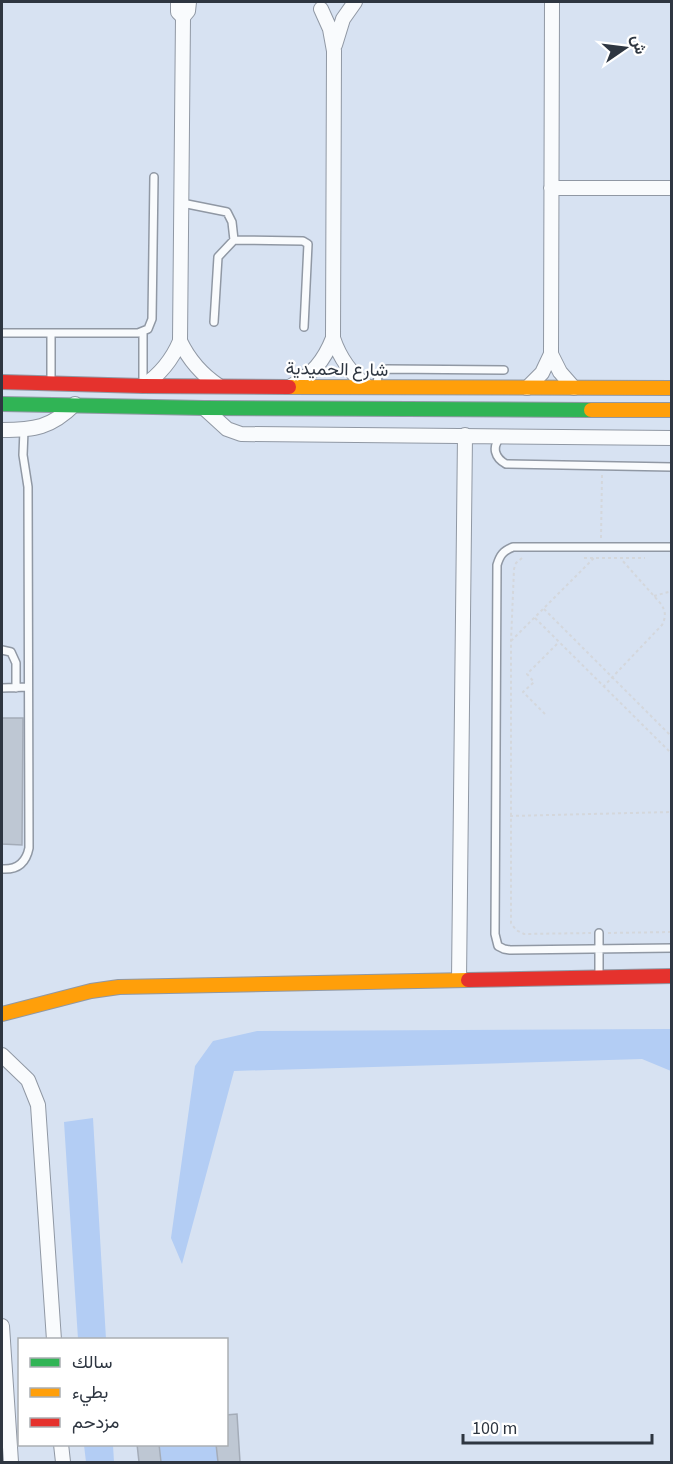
<svg xmlns="http://www.w3.org/2000/svg" width="673" height="1464" font-family="'Source Sans 3',Vazirmatn,sans-serif">
	<style>
		.green { fill: #b3cdf4 }
		.building { fill: #bec7d3; stroke: #a4acb8; stroke-width: 1.5 }
		.lines { fill: none; stroke-linecap: round; stroke-linejoin: round }
		.lane-casing { stroke: #9098a4; stroke-width: 10 }
		.street-casing { stroke: #9098a4; stroke-width: 16 }
		.fast-casing { stroke: #9098a4; stroke-width: 16 }
		.slow-casing { stroke: #9098a4; stroke-width: 16 }
		.jam-casing { stroke: #9098a4; stroke-width: 16 }
		.path { stroke: #d4d7dc; stroke-width: 2; stroke-dasharray: 3 3; stroke-linecap: butt }
		.lane { stroke: #f9fbfd; stroke-width: 7 }
		.street { stroke: #f9fbfd; stroke-width: 14 }
		.fast { stroke: #30b455; stroke-width: 14 }
		.slow { stroke: #ff9f0a; stroke-width: 14 }
		.jam { stroke: #e5322d; stroke-width: 14 }
		.labels { text-anchor: middle; stroke-width: 4.5; stroke-linejoin: round; paint-order: stroke }
		.street-label { font-size: 18px; fill: #2e3641; stroke: #fff }
	</style>
	<rect width="100%" height="100%" fill="#d7e2f2"/>
	<!-- green -->
	<path class="green" d="M671,1029V1071L642,1059L234,1071L182,1264L171,1238L195,1066L213,1041L257,1031Z
		M93,1118L106,1339H78L64,1122Z
		M84,1445H113L114,1462H86Z
		M159,1445H216L218,1462H161Z"/>
	<!-- building -->
	<path class="building" d="M2,718H23L22,845L2,844Z
		M237,1414L240,1462H218L216,1444H226V1415Z
		M137,1444H159L161,1462H139Z"/>
	<g class="lines">
		<defs>
			<path id="lane" d="M182,203L227,212L232,222L234,240L218,257L214,322
				M234,240L303,241L308,244L304,327
				M2,333H138L148,329L152,319L154,177
				M51,333V382
				M143,383V332
				M377,386L378,375L387,369L504,370
				M501,437C491,447 495,458 506,464L672,467
				M672,547H513C503,551 500,555 497,565L495,934L498,946L504,949L510,950L672,948
				M2,650L11,652L16,663V688
				M2,688L28,687
				M2,869C17,870 26,863 29,848L28,487L23,455L24,430
				M599,933V975"/>
			<path id="street" d="M183,17L188,11L189,2
				M335,45L343,19L355,2
				M551,188H672
				M333,338C340,359 351,374 368,387
				M180,341C189,360 201,374 219,386
				M551,354L560,372L574,388
				M143,386C161,374 172,360 180,341L183,17L178,12V2
				M291,386C312,375 324,361 333,338L334,51L330,29L321,9
				M527,388L542,373L551,354L552,2
				M204,408L227,429L241,434L672,438
				M2,430C34,430 51,428 75,404
				M459,980L465,435
				M2,1055L28,1080L38,1105L54,1340
				M2,1326L11,1462
				M61,1444L63,1462"/>
			<path id="fast" d="M2,404L204,408L591,410"/>
			<path id="slow" d="M289,387L672,388
				M591,410H672
				M2,1014L91,991L119,987L468,980"/>
			<path id="jam" d="M2,382L143,386L289,387
				M468,980L672,976"/>
		</defs>
		<!-- lane casing -->
		<use href="#lane" class="lane-casing"/>
		<!-- street casing -->
		<use href="#street" class="street-casing"/>
		<!-- fast casing -->
		<use href="#fast" class="fast-casing"/>
		<!-- slow casing -->
		<use href="#slow" class="slow-casing"/>
		<!-- jam casing -->
		<use href="#jam" class="jam-casing"/>
		<!-- path -->
		<path class="path" d="M601,538L602,475
			M522,558L516,563L514,569L511,641V923L516,930L524,934L591,933
			M584,558H645
			M654,596L672,591
			M544,609L672,737
			M535,618L672,754
			M511,641L594,558
			M603,687L662,625C666,617 666,612 661,604L621,559
			M545,714L523,692L534,682L527,674L559,642
			M510,816L672,812
			M608,933L672,932"/>
		<!-- lane -->
		<use href="#lane" class="lane"/>
		<!-- street -->
		<use href="#street" class="street"/>
		<!-- fast -->
		<use href="#fast" class="fast"/>
		<!-- slow -->
		<use href="#slow" class="slow"/>
		<!-- jam -->
		<use href="#jam" class="jam"/>
	</g>
	<g class="labels">
		<!-- street labels -->
		<g class="street-label">
			<text transform="translate(337 369) rotate(1)" y="6">شارع الحميدية</text>
		</g>
	</g>
	<!-- border -->
	<rect width="673" height="1464" fill="none" stroke="#2e3641" stroke-width="6"/>
	<!-- legend -->
	<rect x="18" y="1338" width="210" height="108" fill="#ffffff" stroke="#abafb3" stroke-width="1.5"/>
	<rect x="30" y="1358" width="30" height="9" fill="#30b455" stroke="#abafb3" stroke-width="1.5"/>
	<text x="72" y="1368" font-size="18" fill="#2e3641">سالك</text>
	<rect x="30" y="1388" width="30" height="9" fill="#ff9f0a" stroke="#abafb3" stroke-width="1.5"/>
	<text x="72" y="1398" font-size="18" fill="#2e3641">بطيء</text>
	<rect x="30" y="1418" width="30" height="9" fill="#e5322d" stroke="#abafb3" stroke-width="1.5"/>
	<text x="72" y="1428" font-size="18" fill="#2e3641">مزدحم</text>
	<!-- north arrow -->
	<g transform="translate(625 48) rotate(76)" stroke="#ffffff" stroke-width="4.5" paint-order="stroke">
	<path d="M0-4.5L10 22L0 15L-10 22Z" fill="#2e3641"/>
	<text y="-9" font-size="16" font-weight="bold" text-anchor="middle" fill="#2e3641">ش</text>
	</g>
	<!-- scale -->
	<path d="M463 1434v9h189v-9" fill="none" stroke="#2e3641" stroke-width="3"/>
	<text x="472" y="1434" font-size="18" fill="#2e3641" stroke="#ffffff" stroke-width="4.5" paint-order="stroke">100 m</text>
</svg>
